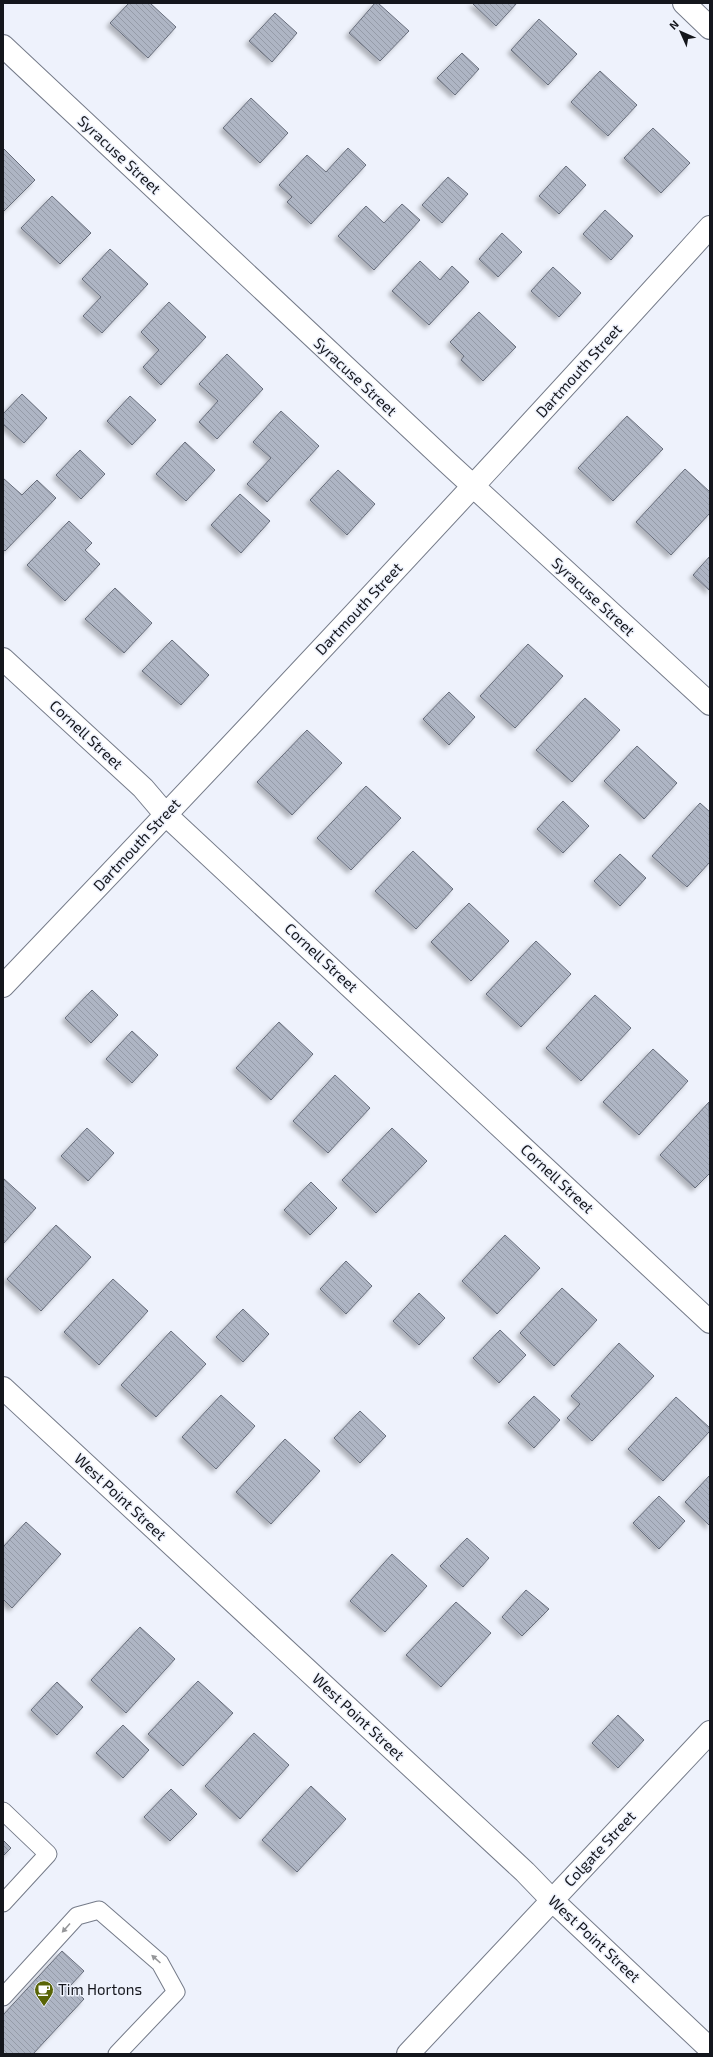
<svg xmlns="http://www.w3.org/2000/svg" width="713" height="2057" font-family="'Exo 2',sans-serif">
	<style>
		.building { fill: url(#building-back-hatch); stroke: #686e7c; filter: url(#shadow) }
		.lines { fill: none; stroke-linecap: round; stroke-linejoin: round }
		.lane-casing { stroke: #757b89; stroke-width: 19 }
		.street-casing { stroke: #757b89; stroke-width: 24 }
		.lane { stroke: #fff; stroke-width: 17 }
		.street { stroke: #fff; stroke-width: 22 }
		.oneway { fill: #959699 }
		.labels { text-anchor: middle; stroke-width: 3; stroke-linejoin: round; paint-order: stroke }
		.street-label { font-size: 15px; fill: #14161c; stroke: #eef2fc }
		.poi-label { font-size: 15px; fill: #14161c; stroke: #eef2fc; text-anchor: start }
	</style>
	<defs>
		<pattern id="building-back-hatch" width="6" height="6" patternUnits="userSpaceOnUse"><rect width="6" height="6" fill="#aeb5c4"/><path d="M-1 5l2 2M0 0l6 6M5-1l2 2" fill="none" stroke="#959ba8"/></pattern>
		<filter id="shadow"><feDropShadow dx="-3.5" dy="3.5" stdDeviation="2" flood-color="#0004"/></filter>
	</defs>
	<rect width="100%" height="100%" fill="#eef2fc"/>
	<!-- building -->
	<path class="building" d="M129,3H150L176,27L148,58L110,23Z
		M375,3H378L409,31L380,61L349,33Z
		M472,3H517L496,26Z
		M275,13L297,33L272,62L249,41Z
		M539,19L577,54L548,85L511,50Z
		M462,53L479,69L455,95L437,78Z
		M600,71L637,105L608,136L571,102Z
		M251,98L288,133L260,163L223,128Z
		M653,128L690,163L661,193L624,158Z
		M3,148L35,180L4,211L3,210Z
		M348,148L366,165L311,224L287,202L292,197L279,185L307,155L326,172Z
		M566,166L586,185L559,214L539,196Z
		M448,177L468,194L442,223L422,205Z
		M52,196L91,233L60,264L21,228Z
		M402,204L420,220L374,270L338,236L366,206L384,223Z
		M605,210L633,236L611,260L583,234Z
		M502,233L522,252L498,277L479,259Z
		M110,249L148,284L102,333L83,316L101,297L82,279Z
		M420,261L440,280L452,266L469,282L429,325L392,291Z
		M553,267L581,293L559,317L531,291Z
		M169,302L206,337L161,385L143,367L159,350L141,332Z
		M479,312L516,347L483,381L461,360L464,356L450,342Z
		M227,354L263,389L217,439L199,422L218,401L199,384Z
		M22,394L47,418L24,443L3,424V414Z
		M130,396L156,420L132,445L107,421Z
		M281,411L319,446L267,502L247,484L271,458L253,442Z
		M627,416L663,449L613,501L578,468Z
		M185,442L215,470L186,501L156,474Z
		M80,450L105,474L81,499L56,475Z
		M685,469L710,492V513L671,555L636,522Z
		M338,470L375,504L347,535L310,500Z
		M3,478L22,495L37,480L56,498L5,551L3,549Z
		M240,494L270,521L241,553L211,525Z
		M69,521L92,543L85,550L100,564L65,601L27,565Z
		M710,556V591L693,575Z
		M115,588L152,623L124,653L85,619Z
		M172,640L209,675L181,705L142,671Z
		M528,644L563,676L515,728L480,696Z
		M449,692L475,717L449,745L423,719Z
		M585,698L620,730L572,782L536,750Z
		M307,730L342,763L292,815L257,782Z
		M637,746L677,783L644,819L604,781Z
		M366,786L401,818L351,870L317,838Z
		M563,801L589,826L563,853L537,829Z
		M700,803L710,812V862L687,887L652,856Z
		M413,851L453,889L416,929L375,891Z
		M620,854L646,878L620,906L594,881Z
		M469,903L509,941L471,981L431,942Z
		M536,941L571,974L521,1027L486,994Z
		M92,990L118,1015L91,1043L65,1018Z
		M595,995L631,1028L581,1081L546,1048Z
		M279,1022L313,1054L271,1100L236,1068Z
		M132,1031L158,1055L132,1083L106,1059Z
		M653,1049L688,1081L639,1135L603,1102Z
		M335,1075L370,1108L328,1153L293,1121Z
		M709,1102L710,1173L695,1188L660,1155Z
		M87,1128L114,1153L88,1181L61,1156Z
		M392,1128L427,1161L376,1213L342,1180Z
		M3,1178L36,1208L3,1244Z
		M311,1182L337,1208L310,1235L284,1210Z
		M56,1225L91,1257L41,1311L7,1279Z
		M505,1235L540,1268L497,1314L462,1281Z
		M346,1261L372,1286L346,1314L320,1289Z
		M113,1279L148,1311L99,1365L64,1332Z
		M562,1288L597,1320L554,1366L520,1333Z
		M419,1293L445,1318L419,1345L393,1321Z
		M243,1309L269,1334L243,1362L216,1337Z
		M500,1330L526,1355L499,1383L473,1358Z
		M171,1331L206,1364L156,1417L121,1385Z
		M619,1343L654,1376L592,1441L567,1418L580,1404L571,1396Z
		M221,1395L255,1426L216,1469L182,1437Z
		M534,1396L560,1420L534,1448L508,1423Z
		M676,1397L710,1428V1431L663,1481L628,1449Z
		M360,1411L386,1436L360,1463L334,1438Z
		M285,1439L320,1471L271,1524L236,1492Z
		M710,1475V1526L685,1502Z
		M659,1496L685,1521L659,1549L633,1523Z
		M26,1522L61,1554L12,1608L3,1599V1547Z
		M467,1538L489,1558L463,1587L440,1566Z
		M392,1554L427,1586L385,1632L350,1601Z
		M526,1590L549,1609L522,1636L502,1617Z
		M456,1602L491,1633L441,1687L406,1655Z
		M140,1627L175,1659L126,1713L91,1680Z
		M198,1681L233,1713L183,1766L148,1734Z
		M57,1682L83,1707L57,1735L31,1710Z
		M618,1715L644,1740L618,1768L592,1743Z
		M123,1725L149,1750L123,1778L96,1753Z
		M254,1733L289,1765L240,1819L205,1786Z
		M311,1786L346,1819L297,1872L262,1840Z
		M171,1789L197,1814L170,1841L144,1817Z
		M3,1840L11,1848L3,1856Z
		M62,1951L84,1971L70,1986L84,1999L33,2054H3V2015Z"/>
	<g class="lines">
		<defs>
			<path id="lane" d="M3,1811L48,1854L3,1903
				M3,1997L77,1916L99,1910L160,1963L176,1992L117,2054"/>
			<path id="street" d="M684,3L710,28
				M3,46L448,463L710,704
				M3,659L143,788L166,815L710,1322
				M3,986C242,736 478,483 710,227
				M3,1388L525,1872L552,1900L710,2049
				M408,2054L710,1732"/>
		</defs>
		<!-- lane casing -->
		<use href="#lane" class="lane-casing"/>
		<!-- street casing -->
		<use href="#street" class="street-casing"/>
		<!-- lane -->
		<use href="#lane" class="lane"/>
		<!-- street -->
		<use href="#street" class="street"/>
	</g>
	<!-- one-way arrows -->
	<defs><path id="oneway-solid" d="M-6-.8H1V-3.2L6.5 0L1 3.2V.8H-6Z"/></defs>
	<g class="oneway">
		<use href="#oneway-solid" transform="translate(66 1928) rotate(132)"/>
		<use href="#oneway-solid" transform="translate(156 1959) rotate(-138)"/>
	</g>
	<!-- icons -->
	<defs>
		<symbol id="cafe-pin" viewBox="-11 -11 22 30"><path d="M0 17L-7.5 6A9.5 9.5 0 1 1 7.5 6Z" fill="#596406" stroke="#eef2fc"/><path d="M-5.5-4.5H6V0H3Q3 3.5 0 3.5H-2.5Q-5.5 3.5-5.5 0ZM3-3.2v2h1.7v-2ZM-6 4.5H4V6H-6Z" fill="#fff"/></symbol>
	</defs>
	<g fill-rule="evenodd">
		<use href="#cafe-pin" x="33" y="1979" width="22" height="30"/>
	</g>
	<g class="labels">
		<!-- street labels -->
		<g class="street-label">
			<text transform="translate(119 155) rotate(43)" y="5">Syracuse Street</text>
			<text transform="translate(579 371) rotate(-48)" y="5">Dartmouth Street</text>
			<text transform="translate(355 377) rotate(43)" y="5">Syracuse Street</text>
			<text transform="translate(593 597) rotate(43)" y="5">Syracuse Street</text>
			<text transform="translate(359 609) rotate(-47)" y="5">Dartmouth Street</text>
			<text transform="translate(86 735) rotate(43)" y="5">Cornell Street</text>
			<text transform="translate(137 845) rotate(-47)" y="5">Dartmouth Street</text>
			<text transform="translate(321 958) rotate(43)" y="5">Cornell Street</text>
			<text transform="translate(557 1179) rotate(43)" y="5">Cornell Street</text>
			<text transform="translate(120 1497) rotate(43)" y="5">West Point Street</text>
			<text transform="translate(358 1717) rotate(43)" y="5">West Point Street</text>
			<text transform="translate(600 1849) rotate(-47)" y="5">Colgate Street</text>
			<text transform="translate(594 1939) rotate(43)" y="5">West Point Street</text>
		</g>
		<!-- poi labels -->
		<g class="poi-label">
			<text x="58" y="1995">Tim Hortons</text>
		</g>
	</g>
	<!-- border -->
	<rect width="713" height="2057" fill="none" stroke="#14161c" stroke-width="8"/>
	<!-- north arrow -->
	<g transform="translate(681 32) rotate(315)" stroke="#eef2fc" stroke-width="3" paint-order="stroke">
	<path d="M0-3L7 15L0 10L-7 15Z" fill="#14161c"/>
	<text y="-6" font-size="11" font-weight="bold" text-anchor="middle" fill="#14161c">N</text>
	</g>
</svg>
